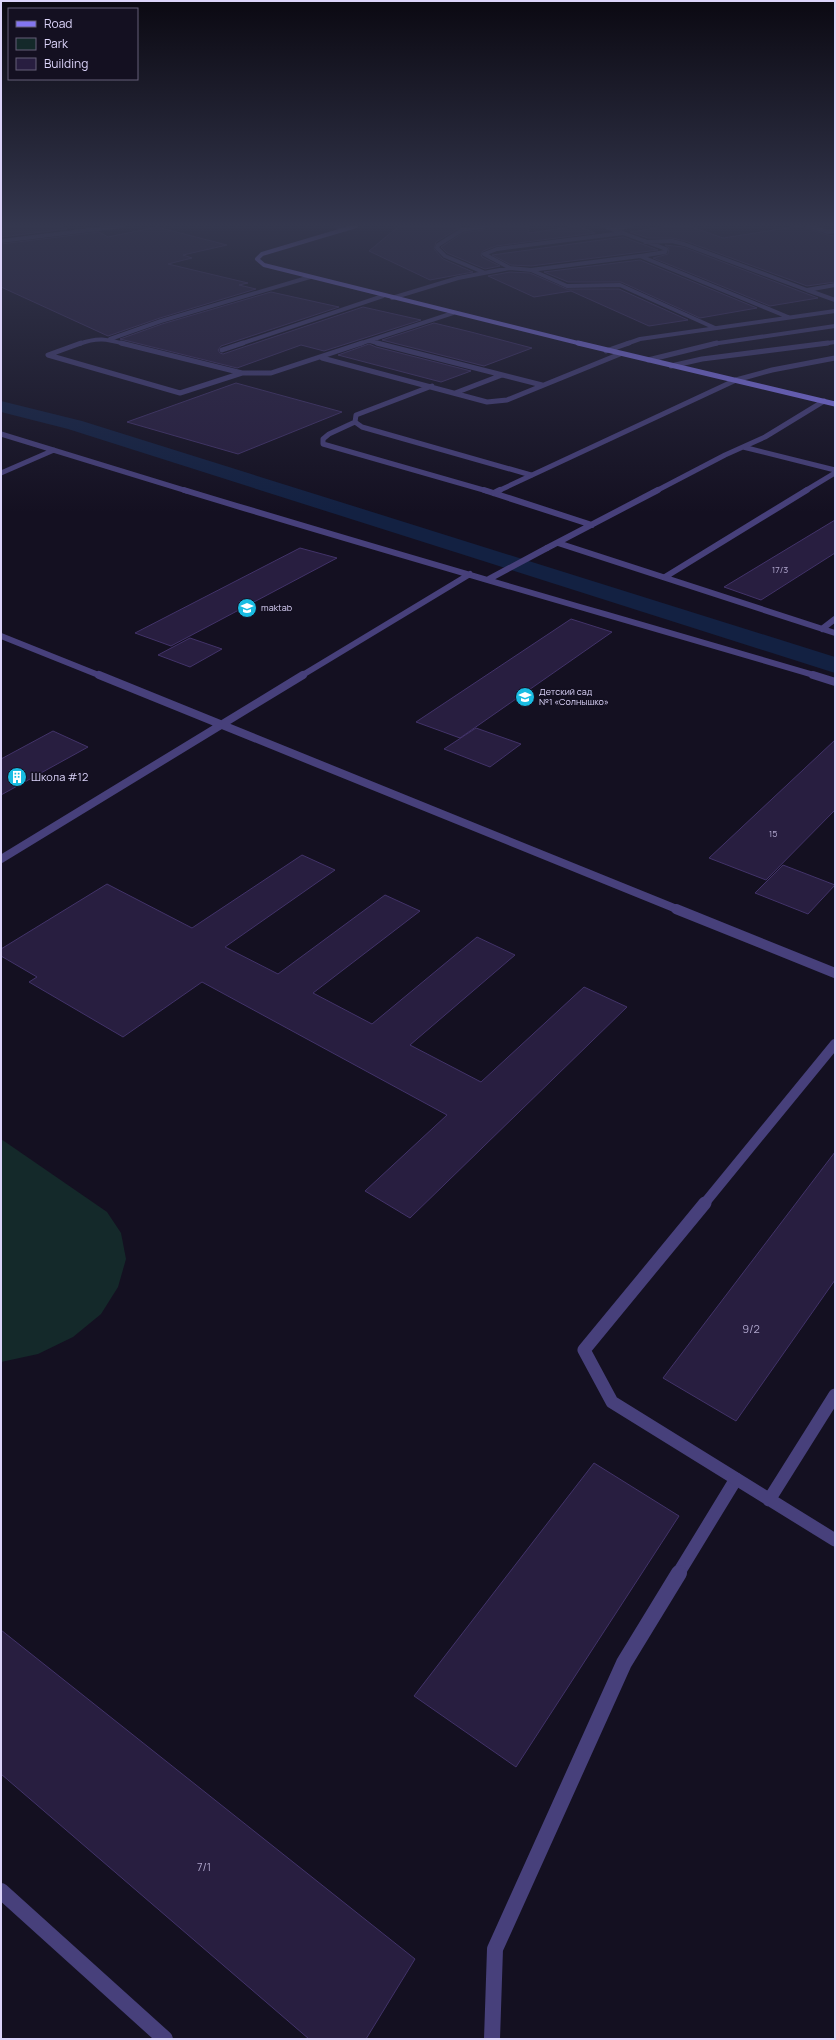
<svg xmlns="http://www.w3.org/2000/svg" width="836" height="2040" font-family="Manrope,sans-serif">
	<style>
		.green { fill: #14292a }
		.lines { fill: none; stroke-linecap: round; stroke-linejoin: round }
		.canal { fill: #132142; fill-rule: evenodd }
		.building { fill: #281e40; stroke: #423369 }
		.lane-far4 { stroke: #47407b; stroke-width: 4 }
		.lane-far3 { stroke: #47407b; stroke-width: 5 }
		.lane-far2 { stroke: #47407b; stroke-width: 6 }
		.lane-far1 { stroke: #47407b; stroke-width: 13 }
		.lane { stroke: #47407b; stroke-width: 16 }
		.street-far5 { stroke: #47407b; stroke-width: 4 }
		.street-far4 { stroke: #47407b; stroke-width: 5 }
		.street-far3 { stroke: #47407b; stroke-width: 6 }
		.street-far2 { stroke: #47407b; stroke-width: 8 }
		.street-far1 { stroke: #47407b; stroke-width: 10 }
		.street { stroke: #47407b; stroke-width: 13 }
		.secondary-far1 { stroke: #8476f0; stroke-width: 4 }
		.secondary { stroke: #8476f0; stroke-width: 5 }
		.labels { text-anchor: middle; stroke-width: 3; stroke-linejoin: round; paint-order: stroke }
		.number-label { font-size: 9px; fill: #afa6cc }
		.far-poi-label { font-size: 9px; fill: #dcd4fa; stroke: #141021; text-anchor: start }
		.poi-label { font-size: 11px; fill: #dcd4fa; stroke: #141021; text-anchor: start }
		.near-number-label { font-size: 11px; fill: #afa6cc }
	</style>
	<rect width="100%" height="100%" fill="#141021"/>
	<!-- green -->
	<path class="green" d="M1,1139L107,1212L121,1233L126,1259L118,1287L101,1314L73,1337L38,1354L1,1362Z"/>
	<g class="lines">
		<!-- canal -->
		<path class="canal" d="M1,401L82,421L835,657V673L68,429L1,412Z"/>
	</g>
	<!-- building -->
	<path class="building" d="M14,226H61L67,229L1,237V228Z
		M399,226H462L436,242L434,249L443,259L473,272L430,280L369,251Z
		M491,226H528L529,233L578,226L595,233L496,246L483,251L481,254L482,257L500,266L485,269L447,253L441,247L463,233L489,229Z
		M669,226H689L723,238L800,226L827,235L835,236V282L807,286L685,241L672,238H648L630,232Z
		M157,227L227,245L183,255L192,258L168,264L248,283L239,285L256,289L160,318L108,336L1,287V244L99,232L108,237Z
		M623,237L658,250L531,266L511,265L492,255Z
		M665,245L683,247L818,298L770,306L653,258L668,254L669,248Z
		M640,260L757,308L700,318L621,282H568L544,272Z
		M510,272L530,273L567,289H619L688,320L649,326L571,291L534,297L488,276Z
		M271,292L339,307L221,346L218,350L220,353L223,354L363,307L421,320L324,351L301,345L237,368L120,339L162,324Z
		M434,323L471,332L532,348L484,366L382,340Z
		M369,344L376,347L471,371L441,382L338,355Z
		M236,383L342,412L238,454L127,422Z
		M835,520V553L761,600L724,587Z
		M300,548L337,558L171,646L135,633Z
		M571,619L612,632L460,738L416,722Z
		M190,638L222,649L190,667L158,655Z
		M476,728L521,744L490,767L444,749Z
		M53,731L88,747L1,795V759Z
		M835,740V810L766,880L709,858Z
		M302,855L335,870L225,947L278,974L385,895L420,911L313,993L372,1024L477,937L515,955L410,1045L481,1082L584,987L627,1007L410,1218L365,1191L447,1115L202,982L123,1037L29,982L37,977L1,956V949L107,884L192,928Z
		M783,865L835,885L808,914L755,893Z
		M835,1152V1280L736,1421L663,1378Z
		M594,1463L679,1516L516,1767L414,1696Z
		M1,1630L415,1959L366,2039H309L1,1774Z"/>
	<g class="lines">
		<!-- lane-far4 -->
		<path class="lane-far4" d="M604,226L623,233L497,249L484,254L510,268L531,270L640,256L788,317
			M809,226L828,232L835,231
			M613,229L630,226
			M623,233L666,249L665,252L641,256
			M645,242L672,241L684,244L807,290
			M531,270L567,286L620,285L715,328
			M483,272L445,256L437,248L438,245L462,230L488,226
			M835,285L807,290L835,300
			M392,298L458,278L510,268
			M110,339L161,321L310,277
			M370,341L381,344
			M79,344C98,337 106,339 125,344
			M240,344L383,296
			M359,344L453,313
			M626,344L640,339L835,311
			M712,344L835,326
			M821,344L835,342"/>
		<!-- lane-far3 -->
		<path class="lane-far3" d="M81,343L48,355L180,393L242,373
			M121,343L242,373
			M377,343L542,385
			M222,350L243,343
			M606,351L629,343
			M322,358L487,402L507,400L620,354
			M648,360L717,343
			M671,366L702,359L828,343
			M242,373H271L362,343
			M736,380L772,370L835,358
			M432,386L356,415L355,422L362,427L531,475
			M455,393L502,375
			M355,422L329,434L323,439V444L487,491
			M743,447L835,470
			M656,491L725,455L765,437L824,401
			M805,491L835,473"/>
		<!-- lane-far2 -->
		<path class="lane-far2" d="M484,490L592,525
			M558,543L835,633
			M547,548L658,490
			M665,577L807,490
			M822,629L835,619"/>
		<!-- lane-far1 -->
		<path class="lane-far1" d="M678,1574L736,1479"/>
		<!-- lane -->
		<path class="lane" d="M1,1891L165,2039
			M492,2039L495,1949L624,1663L679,1573"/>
		<!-- street-far5 -->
		<path class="street-far5" d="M336,226L345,230
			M1,241L122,226"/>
		<!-- street-far4 -->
		<path class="street-far4" d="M1,434L187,491
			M1,473L54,450
			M498,491L736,380"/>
		<!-- street-far3 -->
		<path class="street-far3" d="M184,490C394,554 606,614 817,676
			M494,493L500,490
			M489,579L547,548
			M1,636L101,676
			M301,676L470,574"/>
		<!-- street-far2 -->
		<path class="street-far2" d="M99,675L679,910
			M813,675L835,682
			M1,859L303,675"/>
		<!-- street-far1 -->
		<path class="street-far1" d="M676,909L835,973
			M704,1204L835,1044"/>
		<!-- street -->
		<path class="street" d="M705,1203L584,1350L612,1402L835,1540
			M769,1500L835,1395"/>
		<!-- secondary-far1 -->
		<path class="secondary-far1" d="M356,226L262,254L257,259L264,265L582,344"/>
		<!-- secondary -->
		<path class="secondary" d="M578,343L835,404"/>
	</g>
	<!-- sky -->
	<linearGradient id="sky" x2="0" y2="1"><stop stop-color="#0b0912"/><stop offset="0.44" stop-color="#34374e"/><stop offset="1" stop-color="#34374e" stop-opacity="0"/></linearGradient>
	<rect width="836" height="512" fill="url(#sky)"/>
	<!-- icons -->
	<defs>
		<symbol id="school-disc" viewBox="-11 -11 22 22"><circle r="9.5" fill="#19bce2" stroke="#141021"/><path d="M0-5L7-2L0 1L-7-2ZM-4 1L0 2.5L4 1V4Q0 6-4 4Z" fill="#fff"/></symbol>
		<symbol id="building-disc" viewBox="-11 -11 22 22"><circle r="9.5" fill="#19bce2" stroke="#141021"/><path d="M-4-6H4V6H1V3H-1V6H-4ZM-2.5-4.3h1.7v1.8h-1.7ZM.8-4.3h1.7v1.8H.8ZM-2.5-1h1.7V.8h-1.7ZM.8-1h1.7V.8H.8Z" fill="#fff"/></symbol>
	</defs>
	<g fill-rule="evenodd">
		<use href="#school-disc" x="236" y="597" width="22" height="22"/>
		<use href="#school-disc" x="514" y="686" width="22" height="22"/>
		<use href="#building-disc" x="6" y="766" width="22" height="22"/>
	</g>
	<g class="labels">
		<!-- number labels -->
		<g class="number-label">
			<text x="780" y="573">17/3</text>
			<text x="773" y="837">15</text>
		</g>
		<!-- far-poi labels -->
		<g class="far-poi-label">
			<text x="261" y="611">maktab</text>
			<text x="539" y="695">Детский сад<tspan x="539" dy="10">№1 «Солнышко»</tspan></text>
		</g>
		<!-- poi labels -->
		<g class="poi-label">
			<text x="31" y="781">Школа #12</text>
		</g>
		<!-- near-number labels -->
		<g class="near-number-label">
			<text x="751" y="1333">9/2</text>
			<text x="204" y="1871">7/1</text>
		</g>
	</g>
	<!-- border -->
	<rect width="836" height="2040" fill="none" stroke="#dcd4fa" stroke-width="4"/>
	<!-- legend -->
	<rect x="8" y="8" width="130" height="72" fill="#141021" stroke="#645e78"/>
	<rect x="16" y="21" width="20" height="6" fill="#8476f0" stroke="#645e78"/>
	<text x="44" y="28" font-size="12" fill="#dcd4fa">Road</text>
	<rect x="16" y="38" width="20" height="12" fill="#14292a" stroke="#645e78"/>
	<text x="44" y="48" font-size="12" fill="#dcd4fa">Park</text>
	<rect x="16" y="58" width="20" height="12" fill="#281e40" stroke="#645e78"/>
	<text x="44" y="68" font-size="12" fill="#dcd4fa">Building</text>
</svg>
